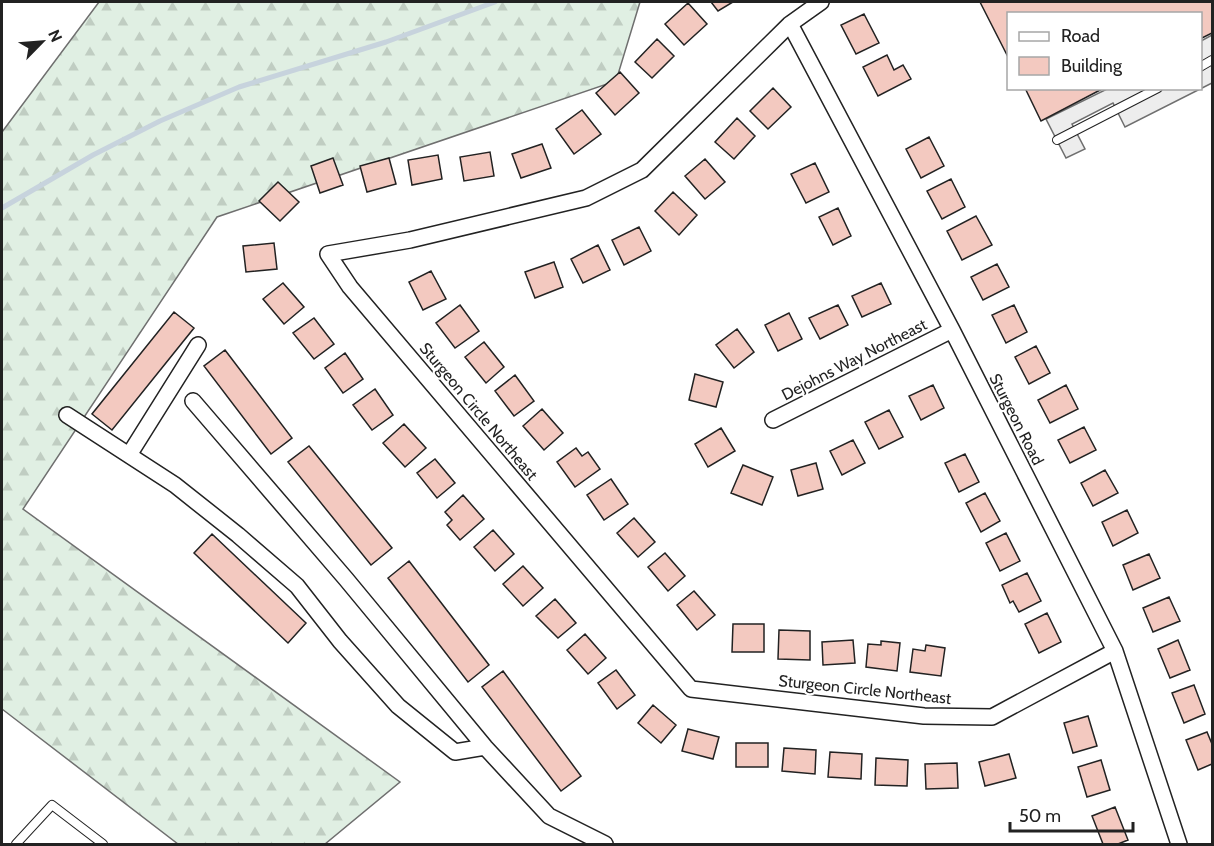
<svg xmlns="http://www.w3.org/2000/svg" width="1214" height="846" font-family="Cabin,sans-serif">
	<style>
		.forest { fill: url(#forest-firs); stroke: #6f6f6f; stroke-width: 1.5 }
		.parking { fill: #ededed; stroke: #6f6f6f; stroke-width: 1.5 }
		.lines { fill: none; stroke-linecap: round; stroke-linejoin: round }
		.stream { stroke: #c7d3dd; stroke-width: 5 }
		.building { fill: #f3c9c0; stroke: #222; stroke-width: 1.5 }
		.lane-casing { stroke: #222; stroke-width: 10 }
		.street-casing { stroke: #222; stroke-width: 18 }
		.lane { stroke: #fff; stroke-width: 8 }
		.street { stroke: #fff; stroke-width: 15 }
		.labels { text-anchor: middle; stroke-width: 4.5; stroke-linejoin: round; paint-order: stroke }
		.street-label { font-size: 16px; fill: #222; stroke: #fff }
	</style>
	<defs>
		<pattern id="forest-firs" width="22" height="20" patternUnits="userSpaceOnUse" patternTransform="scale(1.5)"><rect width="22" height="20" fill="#e0efe3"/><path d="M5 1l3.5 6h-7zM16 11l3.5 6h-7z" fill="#c0cdc2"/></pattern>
	</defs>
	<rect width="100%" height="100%" fill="#fff"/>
	<!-- forest -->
	<path class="forest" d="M99,2H640L616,81L217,217L23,509L400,782L325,844H178L2,709V132Z"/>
	<!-- parking -->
	<path class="parking" d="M1212,35V83L1125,127L1113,103L1072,124L1085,149L1066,158L1046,119L1107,89L1200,88L1201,41Z"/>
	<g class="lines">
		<!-- stream -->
		<path class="stream" d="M2,208L93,155L160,121L239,87L386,42L495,2"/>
	</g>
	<!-- building -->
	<path class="building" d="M711,2H733L718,11Z
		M980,2H1212V33L1200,39V14H1008V57Z
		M688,3L707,24L684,45L665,24Z
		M864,14L879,43L856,54L841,25Z
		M657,39L674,56L652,78L635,62Z
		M887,55L894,70L903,65L911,79L878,96L863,67Z
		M620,72L639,93L615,115L596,93Z
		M773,88L791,107L768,129L750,111Z
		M1025,88H1104L1041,121Z
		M582,110L601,134L574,154L556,129Z
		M737,118L755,136L734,159L715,142Z
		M929,137L944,166L921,178L906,149Z
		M542,144L551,168L521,178L512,154Z
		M490,152L494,176L464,181L460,157Z
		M438,155L442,179L412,185L408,160Z
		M333,158L343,185L320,193L311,166Z
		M389,158L396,184L367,192L360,166Z
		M705,159L725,182L705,199L685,176Z
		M815,163L829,192L806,203L791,174Z
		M951,179L965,207L942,219L927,191Z
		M278,182L299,202L280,221L259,201Z
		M673,192L697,215L679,235L655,211Z
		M838,208L851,236L833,245L819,217Z
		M976,216L992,245L962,260L947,231Z
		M639,227L651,251L624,265L612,240Z
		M274,243L277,269L246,272L243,246Z
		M598,245L610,270L583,283L571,259Z
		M554,262L563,287L535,298L525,272Z
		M997,264L1009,287L983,300L971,277Z
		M431,271L446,299L423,310L409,282Z
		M283,283L304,307L284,324L263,299Z
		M881,283L891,304L862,317L852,296Z
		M460,305L479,331L455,348L436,323Z
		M838,305L848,325L820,339L809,318Z
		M1014,305L1027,332L1006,343L992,315Z
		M174,312L194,328L112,430L92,414Z
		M789,313L802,339L778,351L765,325Z
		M314,318L334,344L314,359L293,333Z
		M737,329L754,352L734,368L716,345Z
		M484,342L504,367L486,383L465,357Z
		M1036,346L1050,373L1029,384L1015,357Z
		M225,350L292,438L271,454L204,366Z
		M345,353L363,379L343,393L325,368Z
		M695,374L723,382L716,407L689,400Z
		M515,375L534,401L514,416L495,391Z
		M933,385L944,408L921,420L909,396Z
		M1066,385L1078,409L1050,423L1038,400Z
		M375,389L393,415L372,430L353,405Z
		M542,409L563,433L544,450L523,426Z
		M889,410L903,437L879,449L865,422Z
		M404,424L426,448L405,467L383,443Z
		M1084,427L1096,450L1070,463L1058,440Z
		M721,428L735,451L708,467L695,444Z
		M853,440L865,463L842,475L830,451Z
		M309,446L392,548L371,565L288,462Z
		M576,448L582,456L588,452L600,469L575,487L557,462Z
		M965,454L979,482L959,492L945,463Z
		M435,459L455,483L437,498L417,473Z
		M816,463L823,489L798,496L791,470Z
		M743,465L773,477L762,505L731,493Z
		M1105,470L1118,493L1093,506L1081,483Z
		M611,479L628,504L604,520L587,495Z
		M985,493L1000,521L981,532L966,503Z
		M463,495L484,519L460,540L447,525L452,520L445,512Z
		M1127,510L1138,533L1113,546L1102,522Z
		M634,518L655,542L638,557L617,533Z
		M493,530L514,554L495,571L474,547Z
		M1006,533L1020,561L1000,571L986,543Z
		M212,534L306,623L288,643L194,553Z
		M665,553L685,576L668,591L648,567Z
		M1149,554L1160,578L1133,590L1123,565Z
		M409,561L489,665L468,682L388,578Z
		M523,566L543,588L523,606L503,584Z
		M1027,573L1041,601L1019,612L1013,601L1010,603L1002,585Z
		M694,591L715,615L697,630L677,605Z
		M1169,597L1180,621L1153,632L1143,608Z
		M555,599L576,623L558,638L536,616Z
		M1047,613L1061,642L1039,653L1025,624Z
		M733,624H764V652H732Z
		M779,630L810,631V660L778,659Z
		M585,634L606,658L588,674L567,650Z
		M853,640L855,663L823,665L822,642Z
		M1178,640L1190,670L1170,678L1158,649Z
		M881,641L900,643L897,671L866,667L868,644L881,645Z
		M926,645L945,648L941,676L910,672L913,649L925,651Z
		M616,670L635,695L617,709L598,683Z
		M503,671L581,776L561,791L482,687Z
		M1194,685L1205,714L1184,723L1172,693Z
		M653,705L676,725L661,743L638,723Z
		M1088,716L1097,746L1073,753L1064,723Z
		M688,729L719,737L713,759L682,751Z
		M1207,732L1212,744V764L1198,770L1186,740Z
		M736,743H768V767H736Z
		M784,748L816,750L815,774L782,771Z
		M830,752L862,754L861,779L828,777Z
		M1009,754L1016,778L985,786L979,762Z
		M876,758L908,760L907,786L875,785Z
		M1101,760L1110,790L1087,797L1078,767Z
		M957,763L958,788L926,789L925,764Z
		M1115,807L1128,840L1118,844H1103L1092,816Z"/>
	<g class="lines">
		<defs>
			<path id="lane" d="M1200,67L1212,60
				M1057,140L1158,88
				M16,844L52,805L103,844"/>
			<path id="street" d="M821,2L790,24L642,170L586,198L410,240L328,254L350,287L691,689L924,716L992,717L1115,651
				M790,24L952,330L1115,651L1179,844
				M193,401L346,579L485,747L549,816L605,844
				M67,415L175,485L238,535L297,586L340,641L398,706L455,752L485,747
				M773,420L952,330
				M129,455L198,345"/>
		</defs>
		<!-- lane casing -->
		<use href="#lane" class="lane-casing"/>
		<!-- street casing -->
		<use href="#street" class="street-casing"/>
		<!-- lane -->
		<use href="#lane" class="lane"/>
		<!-- street -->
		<use href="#street" class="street"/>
	</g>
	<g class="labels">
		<!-- street labels -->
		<g class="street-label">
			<text transform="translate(854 359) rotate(-27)" y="6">Dejohns Way Northeast</text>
			<text transform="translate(479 411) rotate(50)" y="6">Sturgeon Circle Northeast</text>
			<text transform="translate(1017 419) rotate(63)" y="6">Sturgeon Road</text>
			<text transform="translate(865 689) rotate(6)" y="6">Sturgeon Circle Northeast</text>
		</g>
	</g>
	<!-- border -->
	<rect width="1214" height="846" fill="none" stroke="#222222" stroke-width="6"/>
	<!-- legend -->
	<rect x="1007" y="12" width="195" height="78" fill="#ffffff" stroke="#a7a7a7" stroke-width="1.5"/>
	<rect x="1019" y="32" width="30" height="9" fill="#ffffff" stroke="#a7a7a7" stroke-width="1.5"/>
	<text x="1061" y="42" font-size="18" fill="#222222">Road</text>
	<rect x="1019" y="57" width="30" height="18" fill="#f3c9c0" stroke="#a7a7a7" stroke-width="1.5"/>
	<text x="1061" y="72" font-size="18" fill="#222222">Building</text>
	<!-- north arrow -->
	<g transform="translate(42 42) rotate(65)" stroke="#ffffff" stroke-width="4.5" paint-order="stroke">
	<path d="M0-4.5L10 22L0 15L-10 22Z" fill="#222222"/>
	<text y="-9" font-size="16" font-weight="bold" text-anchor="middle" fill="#222222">N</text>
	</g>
	<!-- scale -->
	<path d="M1010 822v9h123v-9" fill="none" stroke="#222222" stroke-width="3"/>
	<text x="1019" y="822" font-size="18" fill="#222222" stroke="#ffffff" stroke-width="4.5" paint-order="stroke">50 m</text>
</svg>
